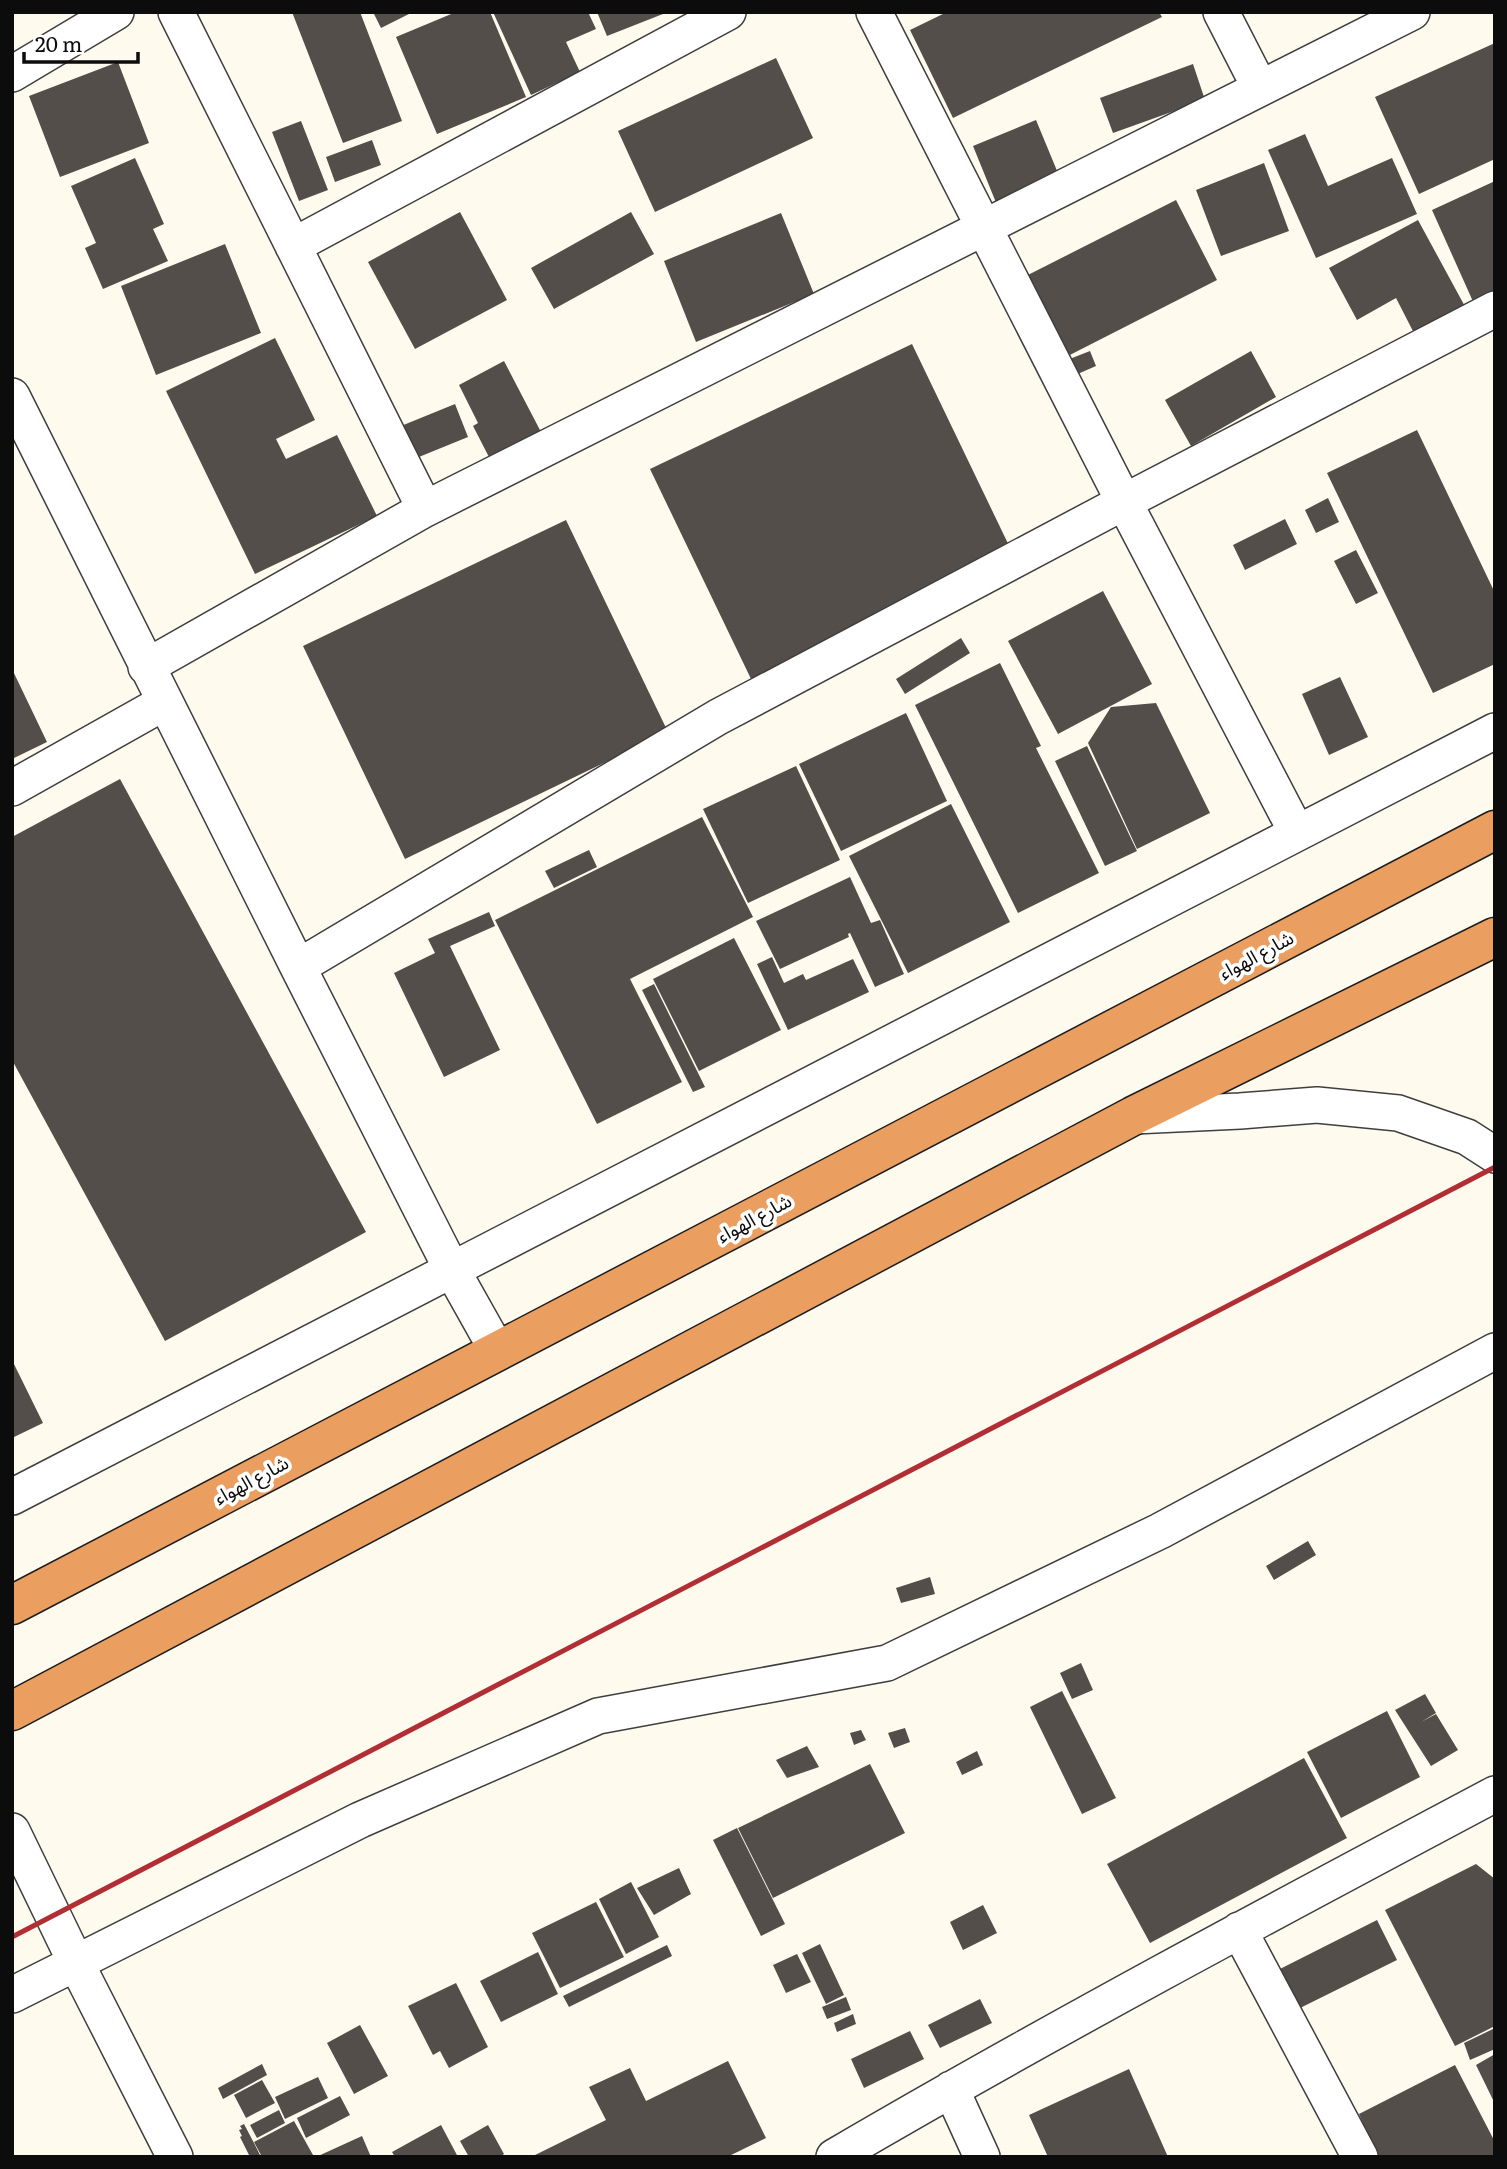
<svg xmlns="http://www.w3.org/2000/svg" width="1507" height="2169" font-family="Literata,'Noto Sans Arabic',serif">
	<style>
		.building { fill: #544e4a }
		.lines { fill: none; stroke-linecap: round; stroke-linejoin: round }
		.street-casing { stroke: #3f3f3f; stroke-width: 38 }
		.highway-casing { stroke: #1d1d1d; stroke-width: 41 }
		.street { stroke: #fff; stroke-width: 35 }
		.highway { stroke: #ea9e5f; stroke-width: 38 }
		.rail { stroke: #b22e35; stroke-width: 5 }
		.labels { text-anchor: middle; stroke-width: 7; stroke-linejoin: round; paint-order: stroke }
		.street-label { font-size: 19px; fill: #0c0c0c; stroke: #fff }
	</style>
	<rect width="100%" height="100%" fill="#fefaed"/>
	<!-- building -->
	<path class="building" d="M292,12H360L402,121L343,143Z
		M373,12H413L381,28Z
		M456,12H490L526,97L437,134L396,37Z
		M493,12H588L596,29L566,42L580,72L531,95Z
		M597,12H668L607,36Z
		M947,12H1159L1162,17L953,118L910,30Z
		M1495,43V159L1419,194L1375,97Z
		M776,58L813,138L655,212L618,131Z
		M118,62L149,143L60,177L29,96Z
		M1193,64L1205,100L1113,133L1100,98Z
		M1036,120L1060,178L997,205L973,146Z
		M301,121L328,190L299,201L272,132Z
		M1305,134L1328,186L1392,158L1417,214L1316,258L1268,150Z
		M372,140L381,165L335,182L326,157Z
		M135,158L164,224L153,229L168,261L103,289L85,248L96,243L71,186Z
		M1264,163L1289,231L1221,256L1196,190Z
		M1495,181V297L1475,306L1432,210Z
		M1176,200L1217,280L1060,360L1020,279Z
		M460,212L507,300L415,349L368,262Z
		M631,212L654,254L554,309L531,268Z
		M781,213L814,294L696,342L664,261Z
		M1418,220L1468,312L1417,339L1396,298L1357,320L1329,268Z
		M225,244L261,333L156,375L121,286Z
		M275,338L315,420L276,439L286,459L337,435L377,516L255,574L166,391Z
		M912,344L1014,556L752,681L650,469Z
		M1090,351L1096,366L1073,376L1067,360Z
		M1251,351L1276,397L1191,446L1165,400Z
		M504,361L541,432L490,459L473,426L478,423L459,385Z
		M455,404L468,437L414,459L401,426Z
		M1417,430L1495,593V664L1433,693L1327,473Z
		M1328,498L1339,522L1316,533L1305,510Z
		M1285,519L1297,544L1245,570L1233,545Z
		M566,520L668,732L405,859L303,646Z
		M1356,550L1378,593L1356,604L1334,561Z
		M1103,591L1152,684L1058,734L1008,641Z
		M961,638L970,653L905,694L896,679Z
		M1000,663L1041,746L1036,748L1099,873L1018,913L915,705Z
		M12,669L47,742L12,759Z
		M1340,677L1368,737L1329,755L1302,694Z
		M1156,703L1210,813L1137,849L1088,743L1111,707Z
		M906,713L947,801L841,851L799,764Z
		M1087,746L1137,851L1105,866L1055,761Z
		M796,766L840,860L748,903L703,809Z
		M120,779L366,1232L165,1341L12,1060V837Z
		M951,804L1010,922L908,973L849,856Z
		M702,817L753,917L630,979L682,1082L597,1124L495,920Z
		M589,850L597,867L554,888L545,871Z
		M850,877L871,923L880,920L904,974L875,987L850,933L848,934L849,937L780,969L756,921Z
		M489,912L495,926L450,946L500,1050L444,1077L394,973L435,953L428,939Z
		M734,938L781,1030L699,1071L653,979Z
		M772,957L784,983L803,974L806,980L853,959L869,992L788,1030L757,964Z
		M654,984L705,1087L693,1092L642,990Z
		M12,1360L43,1423L12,1438Z
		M1308,1541L1316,1555L1274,1580L1266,1566Z
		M930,1577L935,1594L901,1603L896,1588Z
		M1081,1663L1093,1690L1072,1699L1060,1673Z
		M1062,1691L1116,1798L1082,1814L1030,1707Z
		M1425,1694L1436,1713L1421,1722L1436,1714L1458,1750L1431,1766L1395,1710Z
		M1387,1711L1420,1777L1341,1818L1307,1752Z
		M905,1728L910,1742L894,1748L888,1733Z
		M861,1730L866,1740L854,1745L850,1733Z
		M807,1746L819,1767L787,1778L776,1760Z
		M977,1751L983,1765L962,1775L956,1762Z
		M1304,1758L1347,1838L1150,1943L1107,1864Z
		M870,1764L905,1833L773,1898L738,1828Z
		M737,1828L785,1924L761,1936L713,1840Z
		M1476,1864L1495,1879V2026L1455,2046L1385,1910Z
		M679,1868L691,1894L654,1915L637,1888Z
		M631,1882L659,1937L626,1954L599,1899Z
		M596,1902L624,1957L560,1988L532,1933Z
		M983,1905L997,1933L963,1950L950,1922Z
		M1377,1920L1397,1960L1294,2011L1274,1972Z
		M820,1944L844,1995L826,2004L802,1953Z
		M667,1945L672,1956L569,2007L563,1996Z
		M538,1952L558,1994L501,2022L480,1981Z
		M797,1954L811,1982L786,1993L773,1965Z
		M456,1983L488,2047L449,2068L440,2051L433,2055L408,2006Z
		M846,1997L851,2010L827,2019L822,2007Z
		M980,1999L992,2023L940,2048L928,2025Z
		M853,2014L856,2024L837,2032L834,2023Z
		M360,2025L388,2076L354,2094L327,2043Z
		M1495,2028V2049L1470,2060L1464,2043Z
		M910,2031L924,2059L864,2088L851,2059Z
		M1495,2054V2104L1476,2065Z
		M728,2061L766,2138L727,2157H531L606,2120L589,2087L630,2068L646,2101Z
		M262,2064L267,2075L223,2099L218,2088Z
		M1455,2065L1495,2142V2157H1377L1359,2114Z
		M1129,2069L1168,2157H1048L1029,2115Z
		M318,2077L328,2098L285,2119L275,2097Z
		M262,2080L275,2103L246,2118L234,2095Z
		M340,2096L350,2115L306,2138L297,2118Z
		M279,2110L285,2123L257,2138L250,2125Z
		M294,2121L313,2155L262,2157L254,2142Z
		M244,2124L254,2143L261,2157H250L240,2137L242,2136L239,2130L242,2129L240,2126Z
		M441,2125L458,2157H395L392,2152Z
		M488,2125L504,2154L500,2157H469L460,2141Z
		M362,2136L371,2157H316Z"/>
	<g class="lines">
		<defs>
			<path id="street" d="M176,12L425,509
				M874,12L1124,502L1297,833
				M1221,12L1260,88
				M12,74L116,12
				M293,246L728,12
				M12,396L298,967L452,1270L498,1352
				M146,667L425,509L1412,12
				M12,788L165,702
				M298,967L718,717L1124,502L1495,309
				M1134,1116L1240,1111L1317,1105L1398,1113L1467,1137L1495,1155
				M12,1497L1495,731
				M12,1831L76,1963L175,2157
				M1239,1930L1360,2157
				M12,1995L360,1820L598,1716L887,1663L1160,1531L1495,1351
				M951,2089L982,2157
				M834,2157C1051,2030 1273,1912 1495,1794"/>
			<path id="highway" d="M12,1605L1495,830
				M12,1711L1133,1116L1495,937"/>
		</defs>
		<!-- street casing -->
		<use href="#street" class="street-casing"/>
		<!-- highway casing -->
		<use href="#highway" class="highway-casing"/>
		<!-- street -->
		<use href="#street" class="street"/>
		<!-- highway -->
		<use href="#highway" class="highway"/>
		<!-- rail -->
		<path class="rail" d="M12,1937L1495,1167"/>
	</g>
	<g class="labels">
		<!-- street labels -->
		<g class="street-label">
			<text transform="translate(1256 955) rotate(-28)" y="7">شارع الهواء</text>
			<text transform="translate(754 1218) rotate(-28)" y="7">شارع الهواء</text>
			<text transform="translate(251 1480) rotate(-28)" y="7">شارع الهواء</text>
		</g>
	</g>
	<!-- border -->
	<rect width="1507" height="2169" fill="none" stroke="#0c0c0c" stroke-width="28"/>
	<!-- scale -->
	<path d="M24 52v10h114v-10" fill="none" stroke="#0c0c0c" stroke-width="3.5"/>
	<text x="35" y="52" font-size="21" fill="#0c0c0c" stroke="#ffffff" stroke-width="5" paint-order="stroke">20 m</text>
</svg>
